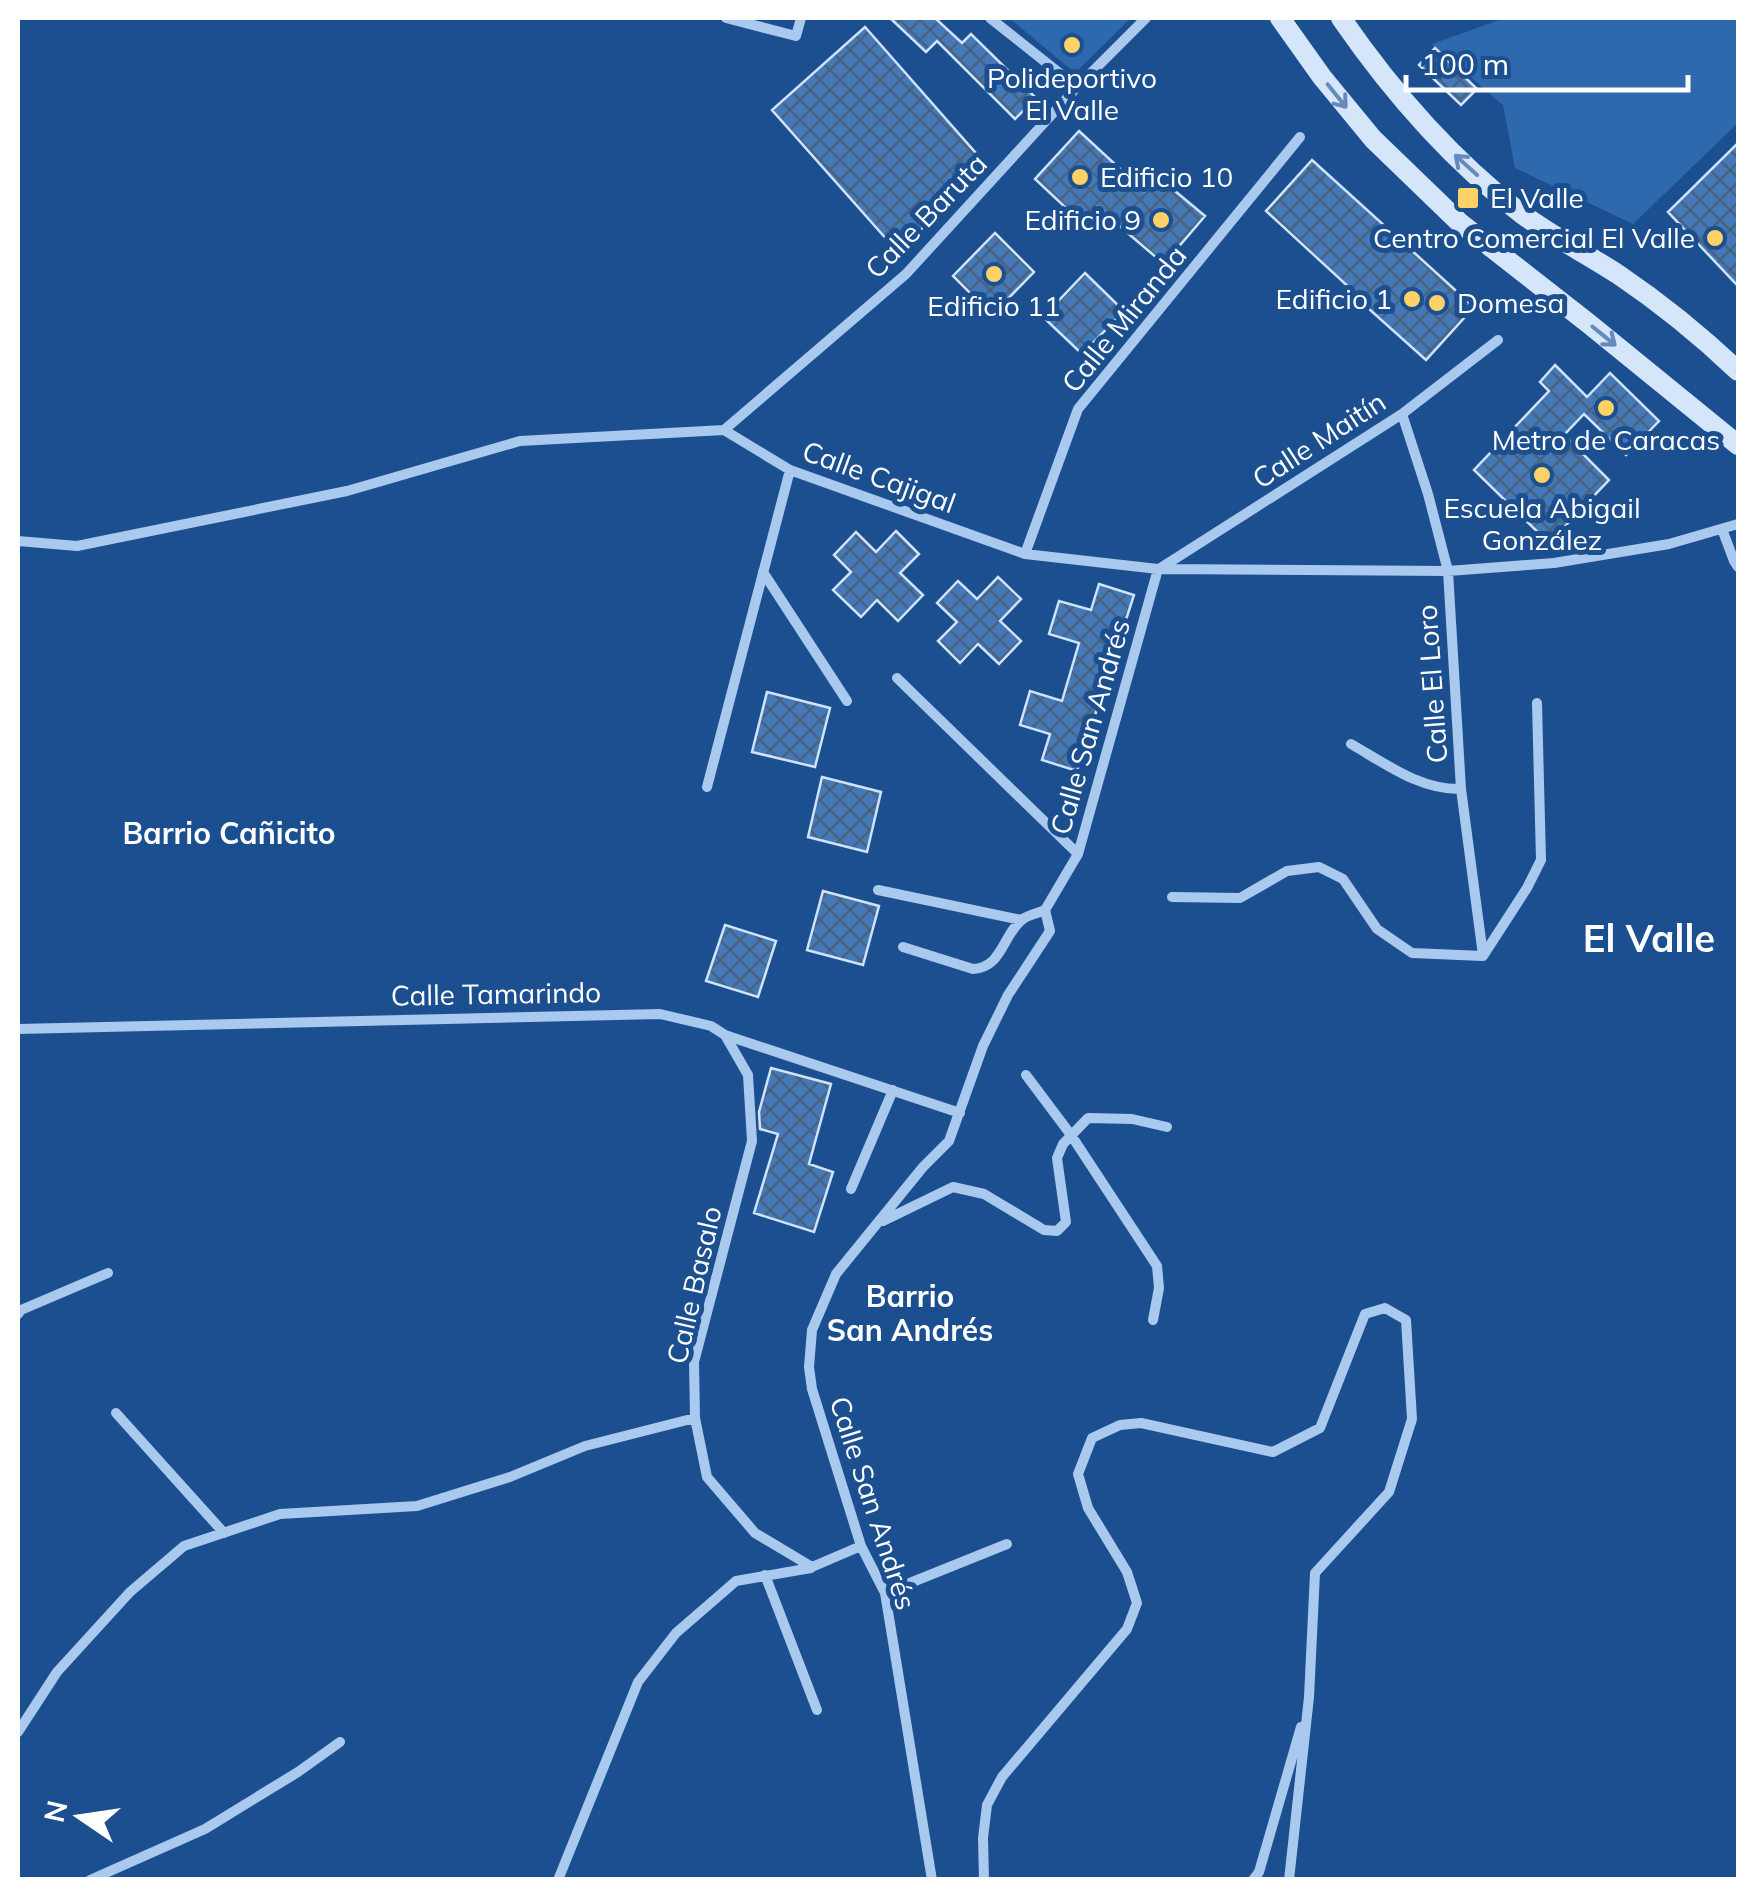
<svg xmlns="http://www.w3.org/2000/svg" width="1756" height="1897" font-family="Mulish,sans-serif">
	<style>
		.park { fill: #2e69ad }
		.building { fill: url(#building-cross-hatch); stroke: #cfe3fa; stroke-width: 2.5 }
		.lines { fill: none; stroke-linecap: round; stroke-linejoin: round }
		.minor { stroke: #a9c9ee; stroke-width: 10 }
		.secondary { stroke: #d6e6fa; stroke-width: 20 }
		.oneway { stroke: #668bba }
		.poi-dot { fill: #ffd166; stroke: #1b4f8f; stroke-width: 4 }
		.labels { text-anchor: middle; stroke-width: 10; stroke-linejoin: round; paint-order: stroke }
		.poi-label { font-size: 28px; fill: #fff; stroke: #1b4f8f }
		.street-label { font-size: 28px; fill: #fff; stroke: #1b4f8f }
		.neighbourhood-label { font-size: 30px; font-weight: bold; fill: #fff; stroke: #1b4f8f }
		.district-label { font-size: 38px; font-weight: bold; fill: #fff; stroke: #1b4f8f }
	</style>
	<defs>
		<pattern id="building-cross-hatch" width="8" height="8" patternUnits="userSpaceOnUse" patternTransform="scale(2.5)"><rect width="8" height="8" fill="#4478b7"/><path d="M0 0l8 8M0 8l8-8" fill="none" stroke="#486282"/></pattern>
	</defs>
	<rect width="100%" height="100%" fill="#1b4f8f"/>
	<!-- park -->
	<path class="park" d="M1009,18H1131L1075,73Z
		M1505,18H1738V123L1633,224L1515,168L1503,105L1432,44Z"/>
	<!-- building -->
	<path class="building" d="M890,18H935L962,43L971,34L1036,98L1015,119L937,41L926,52Z
		M865,27L989,168L897,251L772,110Z
		M1435,48L1477,89L1461,105L1419,65Z
		M1079,131L1144,191L1157,176L1205,216L1164,264L1097,207L1082,223L1035,179Z
		M1738,143V286L1668,212Z
		M1312,160L1474,307L1426,360L1350,292L1352,290L1266,211Z
		M995,233L1034,272L992,315L953,276Z
		M1085,273L1124,311L1082,354L1043,317Z
		M1555,365L1587,397L1610,373L1659,421L1626,455L1584,414L1564,435L1609,480L1549,543L1474,470L1549,391L1540,382Z
		M896,531L919,554L900,573L923,595L898,621L877,600L861,617L833,590L851,572L834,555L856,532L876,552Z
		M998,577L1021,599L1000,621L1021,641L999,664L978,644L960,663L938,641L957,622L937,603L958,581L977,599Z
		M1099,584L1134,595L1077,771L1042,760L1050,734L1020,725L1030,691L1062,701L1079,643L1049,634L1059,601L1091,610Z
		M767,692L830,708L815,767L752,752Z
		M822,777L881,792L867,852L808,837Z
		M823,891L879,906L863,965L807,950Z
		M725,925L776,941L758,997L706,981Z
		M771,1068L831,1084L809,1164L833,1172L814,1232L754,1213L778,1134L760,1129L759,1112Z"/>
	<g class="lines">
		<!-- minor -->
		<path class="minor" d="M726,18L796,36L801,18
			M990,18L1077,87
			M1402,414L1428,494L1448,571L1461,789L1483,955
			M724,430L906,274L1077,87L1146,18
			M1722,529L1734,561L1738,567
			M18,541L77,546L347,491L520,441L724,430L790,470L1025,554L1158,569L1448,571L1554,563L1669,544L1738,524
			M1025,554L1078,409L1300,137
			M1159,569L1402,414L1498,340
			M763,572L847,701
			M897,678L1078,854
			M1351,744C1386,764 1420,790 1461,789
			M707,787L790,470
			M878,890L1021,920
			M1172,897L1240,898L1287,871L1319,867L1343,879L1377,929L1412,953L1483,956L1527,888L1541,860L1537,703
			M903,947L973,969C1003,967 1002,935 1023,919C1028,915 1039,913 1045,910
			M18,1029L660,1014L711,1026L725,1035L960,1113
			M725,1035L748,1075L752,1141L694,1362L695,1418L707,1477L755,1533L812,1567L861,1546
			M1026,1075L1071,1135L1157,1266L1159,1288L1153,1320
			M851,1189L893,1090
			M883,1221L953,1187L984,1194L1044,1230L1057,1231L1066,1222L1057,1158L1063,1144L1088,1118L1132,1119L1167,1127
			M18,1314L21,1310L108,1273
			M116,1413L224,1533
			M765,1575L817,1710
			M885,1593L1007,1544
			M18,1732L57,1672L130,1592L184,1546L280,1514L417,1506L510,1477L585,1446L695,1418
			M90,1880L205,1829L298,1772L340,1742
			M558,1880L638,1682L676,1633L736,1581L811,1568
			M932,1880L885,1593L861,1546L812,1389L809,1367L812,1330L836,1274L923,1167L949,1141L983,1046L1008,995L1050,931L1045,910L1078,854L1158,569
			M984,1880L983,1838L987,1805L1002,1777L1127,1629L1137,1603L1127,1572L1088,1508L1078,1474L1092,1438L1120,1425L1141,1423L1273,1452L1320,1428L1365,1314L1385,1308L1406,1320L1412,1419L1389,1492L1315,1573L1309,1697L1289,1880
			M1253,1880L1259,1872L1301,1727"/>
		<!-- secondary -->
		<path class="secondary" d="M1280,18L1322,77L1373,139L1460,223L1588,323L1738,445
			M1341,18C1392,92 1450,159 1522,214C1553,237 1587,254 1619,275C1662,304 1701,336 1738,371"/>
	</g>
	<!-- one-way arrows -->
	<defs><path id="oneway-shaft" d="M-6 0H5M1.5-3L5.5 0L1.5 3" fill="none" stroke-width="1.6" stroke-linecap="round" stroke-linejoin="round" transform="scale(2.5)"/></defs>
	<g class="oneway">
		<use href="#oneway-shaft" transform="translate(1337 96) rotate(51)"/>
		<use href="#oneway-shaft" transform="translate(1466 165) rotate(-138)"/>
		<use href="#oneway-shaft" transform="translate(1604 336) rotate(39)"/>
	</g>
	<!-- markers -->
	<g class="poi-dot">
		<circle cx="1072" cy="45" r="10"/>
		<circle cx="1080" cy="177" r="10"/>
		<rect x="1456" y="186" width="24" height="24" rx="5"/>
		<circle cx="1161" cy="220" r="10"/>
		<circle cx="1715" cy="238" r="10"/>
		<circle cx="994" cy="274" r="10"/>
		<circle cx="1412" cy="299" r="10"/>
		<circle cx="1437" cy="303" r="10"/>
		<circle cx="1606" cy="408" r="10"/>
		<circle cx="1542" cy="475" r="10"/>
	</g>
	<g class="labels">
		<!-- poi labels -->
		<g class="poi-label">
			<text x="1072" y="88">Polideportivo<tspan x="1072" dy="32">El Valle</tspan></text>
			<text x="1100" y="187" text-anchor="start">Edificio 10</text>
			<text x="1490" y="208" text-anchor="start">El Valle</text>
			<text x="1141" y="230" text-anchor="end">Edificio 9</text>
			<text x="1695" y="248" text-anchor="end">Centro Comercial El Valle</text>
			<text x="1392" y="309" text-anchor="end">Edificio 1</text>
			<text x="1457" y="313" text-anchor="start">Domesa</text>
			<text x="994" y="316">Edificio 11</text>
			<text x="1606" y="450">Metro de Caracas</text>
			<text x="1542" y="518">Escuela Abigail<tspan x="1542" dy="32">González</tspan></text>
		</g>
		<!-- street labels -->
		<g class="street-label">
			<text transform="translate(926 216) rotate(-46)" y="10">Calle Baruta</text>
			<text transform="translate(1124 319) rotate(-51)" y="10">Calle Miranda</text>
			<text transform="translate(1319 440) rotate(-33)" y="10">Calle Maitín</text>
			<text transform="translate(879 477) rotate(20)" y="10">Calle Cajigal</text>
			<text transform="translate(1432 684) rotate(-94)" y="10">Calle El Loro</text>
			<text transform="translate(1090 727) rotate(-74)" y="10">Calle San Andrés</text>
			<text transform="translate(496 994) rotate(-1)" y="10">Calle Tamarindo</text>
			<text transform="translate(694 1285) rotate(-77)" y="10">Calle Basalo</text>
			<text transform="translate(873 1503) rotate(72)" y="10">Calle San Andrés</text>
		</g>
		<!-- neighbourhood labels -->
		<g class="neighbourhood-label">
			<text x="229" y="844">Barrio Cañicito</text>
			<text x="910" y="1307">Barrio<tspan x="910" dy="34">San Andrés</tspan></text>
		</g>
		<!-- district labels -->
		<g class="district-label">
			<text x="1649" y="952">El Valle</text>
		</g>
	</g>
	<!-- border -->
	<rect width="1756" height="1897" fill="none" stroke="#ffffff" stroke-width="40"/>
	<!-- north arrow -->
	<g transform="translate(80 1817) rotate(283)" stroke="#1b4f8f" stroke-width="8" paint-order="stroke">
	<path d="M0-8L18 38L0 25L-18 38Z" fill="#ffffff"/>
	<text y="-15" font-size="28" font-weight="bold" text-anchor="middle" fill="#ffffff">N</text>
	</g>
	<!-- scale -->
	<path d="M1406 75v15h282v-15" fill="none" stroke="#ffffff" stroke-width="5"/>
	<text x="1421" y="75" font-size="30" fill="#ffffff" stroke="#1b4f8f" stroke-width="8" paint-order="stroke">100 m</text>
</svg>
